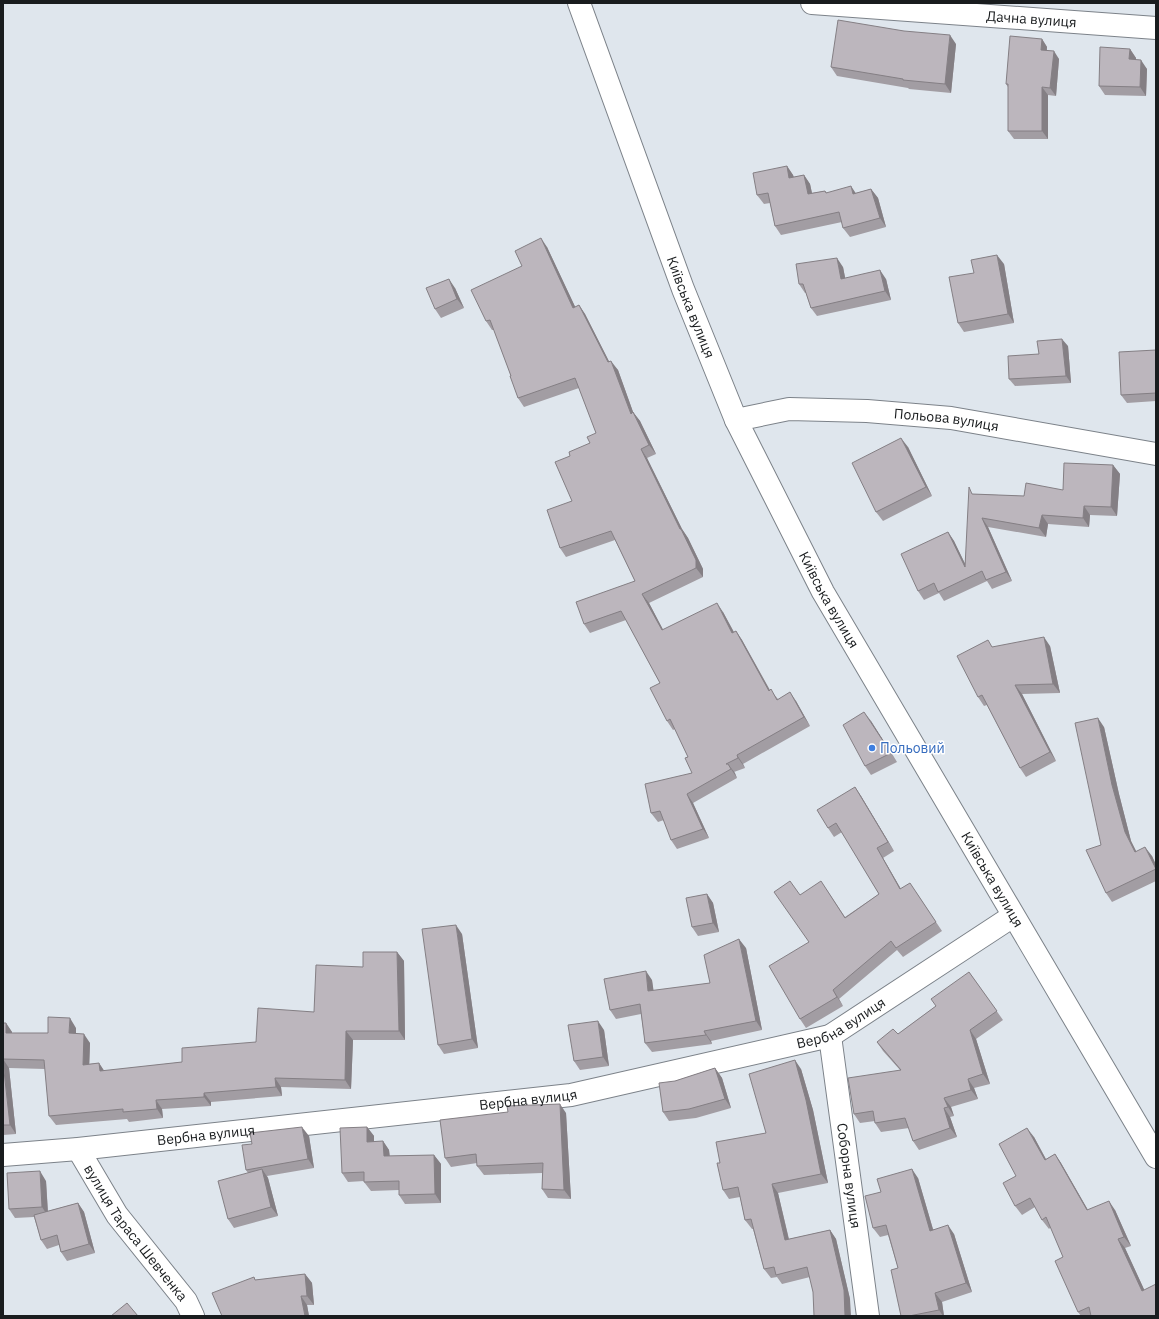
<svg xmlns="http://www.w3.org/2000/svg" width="1159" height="1319" font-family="'IBM Plex Sans',sans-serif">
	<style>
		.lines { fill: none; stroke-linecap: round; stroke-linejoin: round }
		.street-casing { stroke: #7c8289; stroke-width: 24 }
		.secondary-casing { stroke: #7c8289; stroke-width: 24 }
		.street { stroke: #fff; stroke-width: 22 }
		.secondary { stroke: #fff; stroke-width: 22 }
		.wall { fill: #a29da3 }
		.shaded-wall { fill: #847f84 }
		.building { fill: #bcb6bd; stroke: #847f84 }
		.shop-dot { fill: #3f7fe0; stroke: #fff; stroke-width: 1.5 }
		.labels { text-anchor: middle; stroke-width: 3; stroke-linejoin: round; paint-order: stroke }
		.street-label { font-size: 14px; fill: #191c1e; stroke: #fff }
		.shop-label { font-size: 14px; fill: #366cbe; stroke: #fff; text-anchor: start }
	</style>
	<rect width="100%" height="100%" fill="#dfe6ed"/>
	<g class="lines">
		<defs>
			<g id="street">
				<path id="s1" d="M812,3L1156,28"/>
				<path id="s2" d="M736,420L789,409L867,411L951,418L1156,454"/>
				<path id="s3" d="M830,1036L868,1316"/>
				<path id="s4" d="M78,1149L117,1215L186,1301L193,1316"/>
				<path id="s5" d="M3,1155L78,1149L571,1095L830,1036L1013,916"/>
			</g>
			<g id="secondary">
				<path id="s6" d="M579,3L683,289L736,420L823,592L1156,1157"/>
			</g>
		</defs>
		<!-- street casing -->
		<use href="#street" class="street-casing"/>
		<!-- secondary casing -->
		<use href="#secondary" class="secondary-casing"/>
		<!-- street -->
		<use href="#street" class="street"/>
		<!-- secondary -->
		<use href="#secondary" class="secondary"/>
	</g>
	<!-- wall -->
	<path class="wall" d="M1042,39L1047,47V50L1059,59L1056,96L1048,95V139H1014L1008,131V87L1006,84Z
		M956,44L951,93L909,89L908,88L837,76L831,67Z
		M1130,49L1136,58V60L1147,69L1146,96L1105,95L1099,86Z
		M787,166L793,175L794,177L804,175L810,184L812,193L825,191L827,193H856L871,189L878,198L886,227L850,237L843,228L842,222L781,235L775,226L770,203L764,204L757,195Z
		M547,247L575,307L579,305L585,314L609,362L618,370L633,412L640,421L656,454L647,458L682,529L688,538L703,569V577L649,603L663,630L723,612L734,632L736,631L742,640L770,690L778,699L796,701L810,726L743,764L745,768L734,772L737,778L693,803L709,838L677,849L671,840L664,820L658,822L651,813L692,773L688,757L675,729L673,730L667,721L660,683L626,620L590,633L584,624L635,581L615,540L566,557L560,548L572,501L570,456L590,443L596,433L579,388L524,407L518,398L511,376L494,330H492L486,321L522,266Z
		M1004,264L1014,323L964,332L958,323L974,273Z
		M843,267L845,278L886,279L891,300L817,316L811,308L806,293H805L799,284Z
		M455,288L464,308L441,318L435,309Z
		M1068,346L1071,383L1015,386L1009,379L1039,354Z
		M1156,350V401L1127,403L1121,395Z
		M908,447L932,496L883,521L876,512Z
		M1113,465L1120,474L1117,516L1090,515L1089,527L1048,524L1046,537L988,527L1012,581L992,589L987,581L944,601L939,593L924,600L918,591L948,532L954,541L965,564L973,494L1024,496L1063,490Z
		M1050,646L1060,693L1022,694L1056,761L1026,777L1020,768L987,705L984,706L978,697L993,647Z
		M871,721L897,762L871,775L865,766Z
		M1104,727L1119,794L1131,841L1136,851L1152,856L1156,865V881L1112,902L1106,893L1101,845Z
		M855,787L861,796L894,851L883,858L901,889L916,892L942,931L903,957L897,950L839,999L843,1006L806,1028L800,1019L809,942L800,895L827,890L845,917L879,894L842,832L834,837L828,828Z
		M707,894L713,903L719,932L698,936L692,927Z
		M462,934L478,1048L444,1054L438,1045Z
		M746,948L762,1030L711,1041L712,1044L652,1052L645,1043L641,1014L616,1019L610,1010L652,980L653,991L710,983Z
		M397,952L404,961L405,1040H353L351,1089L281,1087L282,1096L211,1102V1106L162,1109L163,1118L129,1122L127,1119L56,1125L49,1116L45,1069L9,1068L16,1134L3,1135V1023H6L12,1032V1033H48L76,1028V1033L90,1043L89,1064L99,1063L104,1071L182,1062L256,1042L314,1012L363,967Z
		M969,972L1003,1020L976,1039L990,1084L974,1088L978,1099L951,1107L954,1116L950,1117L957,1137L919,1150L913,1141L909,1128L881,1132L875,1123V1121L860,1123L854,1114L900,1070L883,1051L877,1042L898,1034L936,1006Z
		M604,1030L609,1066L580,1070L574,1061Z
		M715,1068L722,1078L731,1108L696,1118L669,1121L663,1112L675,1081Z
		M801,1069L813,1110L828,1183L778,1193L789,1239L830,1230L836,1239L850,1299L813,1292L810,1277L782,1284L777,1277L771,1278L764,1269L753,1229H752L745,1220L740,1197L729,1199L723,1190L766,1133Z
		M566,1113L571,1199L548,1198L542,1189V1173L484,1175L477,1166V1163L451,1167L445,1158Z
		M367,1127L374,1136V1142L383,1141L389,1150L390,1156L434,1155L441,1164V1203L405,1204L399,1195V1190L371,1191L364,1182V1181L348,1182L342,1173Z
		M309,1136L314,1168L267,1176L268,1178L278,1216L234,1228L228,1219L248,1173L246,1170Z
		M1034,1137L1046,1159L1055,1154L1061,1163L1088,1210H1115L1131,1246L1125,1248L1156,1316H1081L1078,1312L1063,1257L1051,1227L1049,1229L1042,1220L1035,1207L1022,1215L1015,1206L1016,1176Z
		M918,1178L933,1229L954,1234L972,1292L942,1302L944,1316H901L898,1268L888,1235L880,1237L873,1228L881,1192Z
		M46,1181L48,1211L78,1203L84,1212L95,1253L67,1261L61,1252L59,1245L47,1249L41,1240L34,1217L15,1218L9,1209Z
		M305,1274L312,1283L314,1305H307L309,1316H222L256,1280Z"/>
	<!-- shaded-wall -->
	<path class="shaded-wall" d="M950,35L956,44L951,93L945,84Z
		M1042,39L1047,47L1046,58L1041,50Z
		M1130,49L1136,58V68L1129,59Z
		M1054,51L1059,59L1056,96L1050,88Z
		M1141,60L1147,69L1146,96L1140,87Z
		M1042,87L1048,95V139L1042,131Z
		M787,166L793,175L796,187L789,178Z
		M804,175L810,184L814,203L808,194Z
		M851,186L857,195L853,194Z
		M871,189L878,198L886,227L880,218Z
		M541,238L547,247L580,317L573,308Z
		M997,255L1004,264L1014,323L1008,314Z
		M837,258L843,267L847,287L841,279Z
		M880,270L886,279L891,300L885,291Z
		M449,279L455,288L464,308L457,299Z
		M579,305L585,314L614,371L608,362Z
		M1062,339L1068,346L1071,383L1066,376Z
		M611,361L618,370L637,423L631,414Z
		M633,412L640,421L656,454L649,445Z
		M901,438L908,447L932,496L926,487Z
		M641,449L647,458L682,529L688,538L703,569V577L696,568L680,529Z
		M1113,465L1120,474L1117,516L1111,507Z
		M1084,506L1090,515L1089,527L1083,518Z
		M1042,515L1048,524L1046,537L1039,528Z
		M982,518L988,527L1012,581L1006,572Z
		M948,532L954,541L971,576L965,567Z
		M642,594L649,603L668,639L662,630Z
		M717,603L723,612L739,642L732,633Z
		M736,631L742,640L775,700L769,691Z
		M1044,637L1050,646L1060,693L1053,684Z
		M1015,685L1022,694L1056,761L1050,752Z
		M790,692L796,701L810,726L804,717Z
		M864,712L871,721L897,762L891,753Z
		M1098,718L1104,727L1119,794L1131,841L1141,861L1135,852L1125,832L1112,785Z
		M737,755L743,764L745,768L738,758Z
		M728,764L735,773L737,778L731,769Z
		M855,787L861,796L894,851L888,842Z
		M687,794L693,803L709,838L703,829Z
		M1145,847L1152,856L1156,865V869Z
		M877,848L883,858L906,898L900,889Z
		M707,894L713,903L719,932L713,923Z
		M456,925L462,934L478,1048L472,1039Z
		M739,939L746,948L762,1030L756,1021Z
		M397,952L404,961L405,1040L399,1031Z
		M646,971L652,980L655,1000L648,991Z
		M833,990L839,999L843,1006L837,997Z
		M70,1018L76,1028V1042L69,1033Z
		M598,1021L604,1030L609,1066L603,1057Z
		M6,1023L12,1032V1042L6,1033Z
		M970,1030L976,1039L990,1084L983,1074Z
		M346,1031L353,1040L351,1089L345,1080Z
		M704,1031L711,1041L712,1044L706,1035Z
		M84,1034L90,1043L89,1074L83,1065Z
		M3,1059L9,1068L16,1134L10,1125Z
		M795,1060L801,1069L813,1110L828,1183L821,1174Z
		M99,1063L105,1072L100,1071Z
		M715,1068L722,1078L731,1108L725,1099Z
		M275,1078L281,1087L282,1096L276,1087Z
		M968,1079L974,1088L978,1099L971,1090Z
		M204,1093L211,1102V1106L204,1097Z
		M944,1098L951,1107L954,1116L948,1107Z
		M156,1100L162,1109L163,1118L157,1109Z
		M560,1104L566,1113L571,1199L564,1190Z
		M944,1108L950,1117L957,1137L950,1128Z
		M302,1127L309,1136L314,1168L308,1159Z
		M367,1127L374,1136V1151L367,1142Z
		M1027,1128L1034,1137L1051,1169L1045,1160Z
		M383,1141L389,1150L390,1165L384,1156Z
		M1055,1154L1061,1163L1093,1219L1087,1210Z
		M434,1155L441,1164V1203L435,1194Z
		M262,1169L268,1178L278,1216L271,1207Z
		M912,1169L918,1178L936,1240L930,1231Z
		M40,1171L46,1181L48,1216L42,1207Z
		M772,1184L778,1193L791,1249L785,1240Z
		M1109,1201L1115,1210L1131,1246L1124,1237Z
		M78,1203L84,1212L95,1253L89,1244Z
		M948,1225L954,1234L972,1292L966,1283Z
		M830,1230L836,1239L850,1299L851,1316H845Z
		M1118,1239L1125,1248L1149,1300L1142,1291Z
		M305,1274L312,1283L314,1305L307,1296Z
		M935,1293L942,1302L944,1316H943L939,1310Z
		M301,1296L307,1305L309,1316H305Z"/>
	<!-- building -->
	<path class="building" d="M838,20L904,31L950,35L945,84L903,80V79L831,67Z
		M1010,36L1042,39L1041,50L1054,51L1050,88L1042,87V131H1008V84H1006Z
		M1100,47L1130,49L1129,59L1141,60L1140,87L1099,86Z
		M787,166L789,178L804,175L808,194L825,191L826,193L851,186L853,194L871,189L880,218L843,228L839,212L775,226L768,193L757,195L753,173Z
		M541,238L573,308L579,305L608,362L611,361L631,414L633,412L649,445L641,449L680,529H681L696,560V568L642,594L662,630L717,603L732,633L736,631L769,691L771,689L777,700L790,692L804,717L737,755L738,758L726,764H728L731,769L687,794L703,829L671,840L660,811L651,813L645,784L692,773L685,758L688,757L670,719L667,721L650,688L660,683L621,611L584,624L576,602L635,581L611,531L560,548L547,510L572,501L555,462L570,456L569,452L590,443L587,437L596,433L575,378L518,398L510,376H511L490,320L486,321L471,290L522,266L515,251Z
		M997,255L1008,314L958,323L949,277L974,273L971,260Z
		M837,258L841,279L880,270L885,291L811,308L803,284H799L796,264Z
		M449,279L457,299L435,309L426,288Z
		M1062,339L1066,376L1009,379L1008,356L1039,354L1037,341Z
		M1156,350V393L1121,395L1119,352Z
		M901,438L926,487L876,512L852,463Z
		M1064,463L1113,465L1111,507L1084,506L1083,518L1042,515L1039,528L982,518L1006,572L986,580L982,571L938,592L934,583L918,591L901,554L948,532L965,567L969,487L972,494L1024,496L1026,483L1063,490Z
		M1044,637L1053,684L1015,685L1050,752L1020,768L982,695L978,697L957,656L988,640L992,647Z
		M864,712L891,753L865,766L843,725Z
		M1098,718L1112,785L1125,832L1135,852L1145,847L1156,869L1106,893L1086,850L1101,845L1075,723Z
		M855,787L888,842L877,848L900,889L910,883L936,922L896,948L891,941L833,990L837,997L800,1019L769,966L809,942L774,892L790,881L800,895L821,881L845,918L879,894L836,823L828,828L817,810Z
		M707,894L713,923L692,927L686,898Z
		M456,925L472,1039L438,1045L422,929Z
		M739,939L756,1021L704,1031L706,1035L645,1043L640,1004L610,1010L604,979L646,971L648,991L710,983L704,955Z
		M363,952H397L399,1031H346L345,1080L275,1078L276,1087L204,1093V1097L156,1100L157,1109L123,1112V1109L49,1116L44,1060L3,1059V1023H6V1033H48V1017L70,1018L69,1033L84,1034L83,1065L99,1063L100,1071L182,1062V1048L256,1042L258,1008L314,1012L316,965L363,967Z
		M969,972L997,1011L970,1030L983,1074L968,1079L971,1090L944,1098L948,1107L944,1108L950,1128L913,1141L905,1118L875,1123L873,1111L854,1114L848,1078L901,1070L877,1042L893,1029L898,1034L936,1006L931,999Z
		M598,1021L603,1057L574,1061L568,1025Z
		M795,1060L806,1100L821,1174L772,1184L785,1240L830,1230L844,1290L845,1316H814L813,1292L807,1267L776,1275L774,1267L764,1269L751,1219L745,1220L738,1187L723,1190L717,1163H720L716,1142L766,1133L749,1074Z
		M3,1062L10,1125H3Z
		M715,1068L725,1099L689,1109L663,1112L659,1083L675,1081Z
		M560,1104L564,1190L542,1189L543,1163L477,1166L476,1154L445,1158L440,1120L508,1112L507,1106Z
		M302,1127L308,1159L246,1170L242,1145L252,1144L250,1133Z
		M367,1127V1142L383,1141L384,1156L434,1155L435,1194L399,1195V1181L364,1182V1172L342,1173L340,1128Z
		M1027,1128L1045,1160L1055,1154L1087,1210L1109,1201L1124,1237L1118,1239L1142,1291L1156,1284V1316H1091L1089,1307L1078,1312L1055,1261L1063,1257L1046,1217L1042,1220L1030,1198L1015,1206L1003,1183L1016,1176L999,1144Z
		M262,1169L271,1207L228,1219L218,1181Z
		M912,1169L930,1231L948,1225L966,1283L935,1293L939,1310L909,1316H901L891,1270L898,1268L886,1225L873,1228L865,1196L881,1192L877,1179Z
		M40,1171L42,1207L9,1209L7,1173Z
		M78,1203L89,1244L61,1252L57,1235L41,1240L34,1215Z
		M305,1274L307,1296H301L305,1316H222L212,1293L254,1277L255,1280Z
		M127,1303L138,1316H111Z"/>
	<!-- markers -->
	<circle class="shop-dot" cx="872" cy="748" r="4"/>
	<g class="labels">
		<!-- street labels -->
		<g class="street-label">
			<text dy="5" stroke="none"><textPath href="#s1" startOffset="220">Дачна вулиця</textPath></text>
			<text dy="5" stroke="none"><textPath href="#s6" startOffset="324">Київська вулиця</textPath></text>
			<text dy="5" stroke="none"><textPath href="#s2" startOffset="212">Польова вулиця</textPath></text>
			<text dy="5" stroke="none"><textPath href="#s6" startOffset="648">Київська вулиця</textPath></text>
			<text dy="5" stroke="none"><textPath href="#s6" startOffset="972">Київська вулиця</textPath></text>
			<text dy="5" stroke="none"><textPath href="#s5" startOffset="852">Вербна вулиця</textPath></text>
			<text dy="5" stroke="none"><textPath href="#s5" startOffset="528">Вербна вулиця</textPath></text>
			<text dy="5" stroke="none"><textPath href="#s5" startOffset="204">Вербна вулиця</textPath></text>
			<text dy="5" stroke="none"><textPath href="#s3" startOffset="141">Соборна вулиця</textPath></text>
			<text dy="5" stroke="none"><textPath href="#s4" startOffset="102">вулиця Тараса Шевченка</textPath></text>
		</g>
		<!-- shop labels -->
		<g class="shop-label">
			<text x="880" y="753">Польовий</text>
		</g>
	</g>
	<!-- border -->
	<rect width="1159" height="1319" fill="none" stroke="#191c1e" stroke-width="8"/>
</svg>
